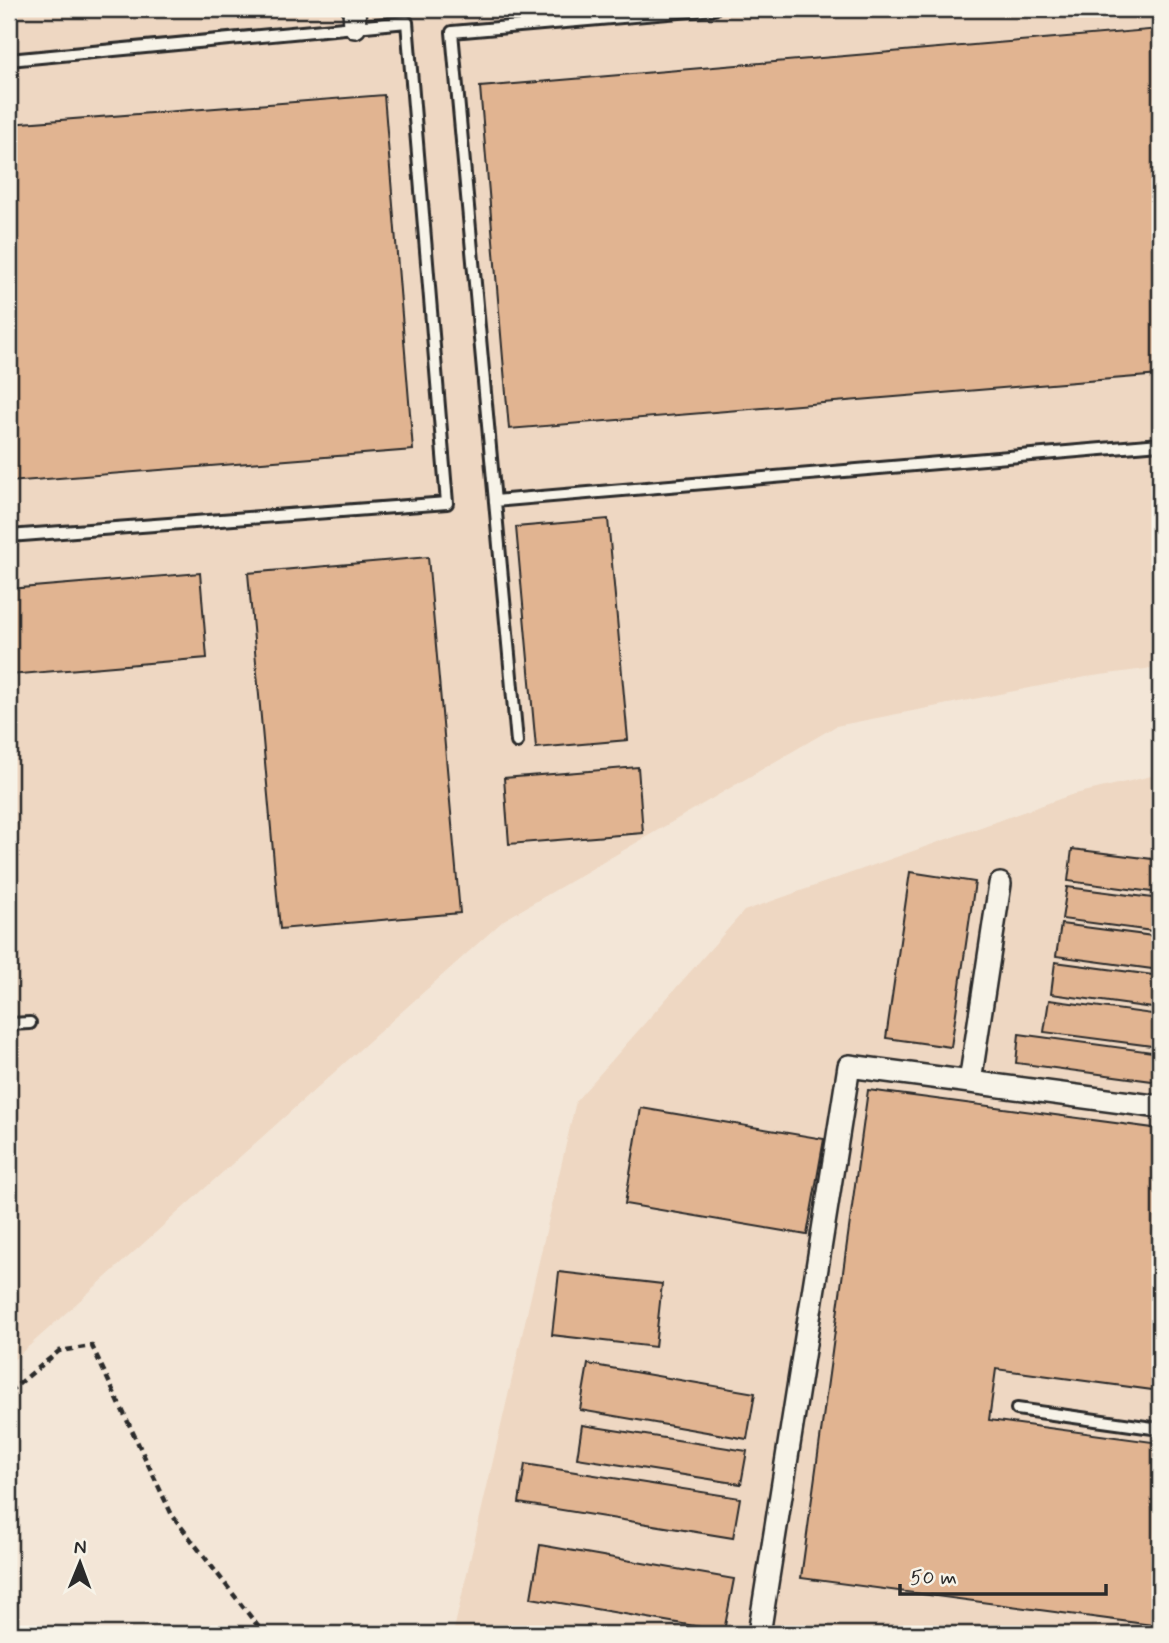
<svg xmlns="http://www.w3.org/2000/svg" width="1169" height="1643" font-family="Mynerve,sans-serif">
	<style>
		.built { fill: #eed7c2 }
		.building { fill: #e1b491; stroke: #2b2b2b; stroke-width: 2 }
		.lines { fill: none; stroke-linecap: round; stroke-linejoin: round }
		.lane-casing { stroke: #2b2b2b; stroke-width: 16 }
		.street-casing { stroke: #2b2b2b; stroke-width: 26 }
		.path { stroke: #2b2b2b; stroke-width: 4.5; stroke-dasharray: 7 5; stroke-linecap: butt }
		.lane { stroke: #f7f3e8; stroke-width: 10 }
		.street { stroke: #f7f3e8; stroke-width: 21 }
	</style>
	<rect width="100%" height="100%" fill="#f3e6d7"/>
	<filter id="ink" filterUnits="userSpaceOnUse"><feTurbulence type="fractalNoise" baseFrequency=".0143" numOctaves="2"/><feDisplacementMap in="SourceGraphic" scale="14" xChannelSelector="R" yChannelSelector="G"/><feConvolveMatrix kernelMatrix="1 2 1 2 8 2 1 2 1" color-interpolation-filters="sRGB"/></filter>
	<g filter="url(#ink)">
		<!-- built -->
		<path class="built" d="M9,9H1160V667L1086,677L836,726L504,920L9,1364Z
			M1160,774V1634H453L576,1101L744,911L1071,795Z"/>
		<!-- building -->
		<path class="building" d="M1160,29V375L509,429L480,87Z
			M384,95L413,450L9,482V124Z
			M608,519L628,740L536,748L516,527Z
			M428,557L460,913L280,929L248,573Z
			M200,573L207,658L9,675V589Z
			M638,767L643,833L509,844L504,778Z
			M1072,849L1160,860V893L1068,881Z
			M910,872L975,882L951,1047L886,1038Z
			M1067,887L1160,899V932L1062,919Z
			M1061,924L1160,937V970L1056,956Z
			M1055,962L1160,976V1009L1051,994Z
			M1049,1000L1160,1015V1047L1044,1032Z
			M1019,1034L1160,1053V1082L1016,1063Z
			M868,1090L1160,1129V1391L996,1369L989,1420L1160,1443V1626L801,1578Z
			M641,1108L824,1139L807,1235L625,1204Z
			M559,1272L662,1284L655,1347L552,1335Z
			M588,1364L755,1393L747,1439L580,1410Z
			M582,1425L747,1451L741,1484L577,1458Z
			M525,1464L740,1498L733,1538L519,1503Z
			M540,1545L734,1579L724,1631L531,1598Z"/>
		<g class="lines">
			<defs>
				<path id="lane" d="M9,60L407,22L447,503L9,536
					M495,501L1160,444
					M517,742L452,32L714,9
					M9,1024L30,1023
					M1017,1409L1160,1429"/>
				<path id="street" d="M354,9L355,27
					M970,1082L1000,884
					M759,1634L849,1066L1160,1107"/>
			</defs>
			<!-- lane casing -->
			<use href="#lane" class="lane-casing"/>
			<!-- street casing -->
			<use href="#street" class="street-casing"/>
			<!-- path -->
			<path class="path" d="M9,1392L59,1351L92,1346L172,1515L264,1634"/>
			<!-- lane -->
			<use href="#lane" class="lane"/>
			<!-- street -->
			<use href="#street" class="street"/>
		</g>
	</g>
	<!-- margin -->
	<rect width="1169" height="1643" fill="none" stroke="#f7f3e8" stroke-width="35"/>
	<rect x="18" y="18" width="1134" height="1608" fill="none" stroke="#2b2b2b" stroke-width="2.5" filter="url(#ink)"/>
	<!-- north arrow -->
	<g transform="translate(80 1563) rotate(1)" stroke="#f7f3e8" stroke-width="5" paint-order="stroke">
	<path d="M0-5L12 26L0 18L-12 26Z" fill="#2b2b2b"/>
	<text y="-10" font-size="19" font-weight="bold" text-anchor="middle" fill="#2b2b2b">N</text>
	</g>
	<!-- scale -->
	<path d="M900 1584v10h206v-10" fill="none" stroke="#2b2b2b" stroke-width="3.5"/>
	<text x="910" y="1584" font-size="21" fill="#2b2b2b" stroke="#f7f3e8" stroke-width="5" paint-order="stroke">50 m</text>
</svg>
